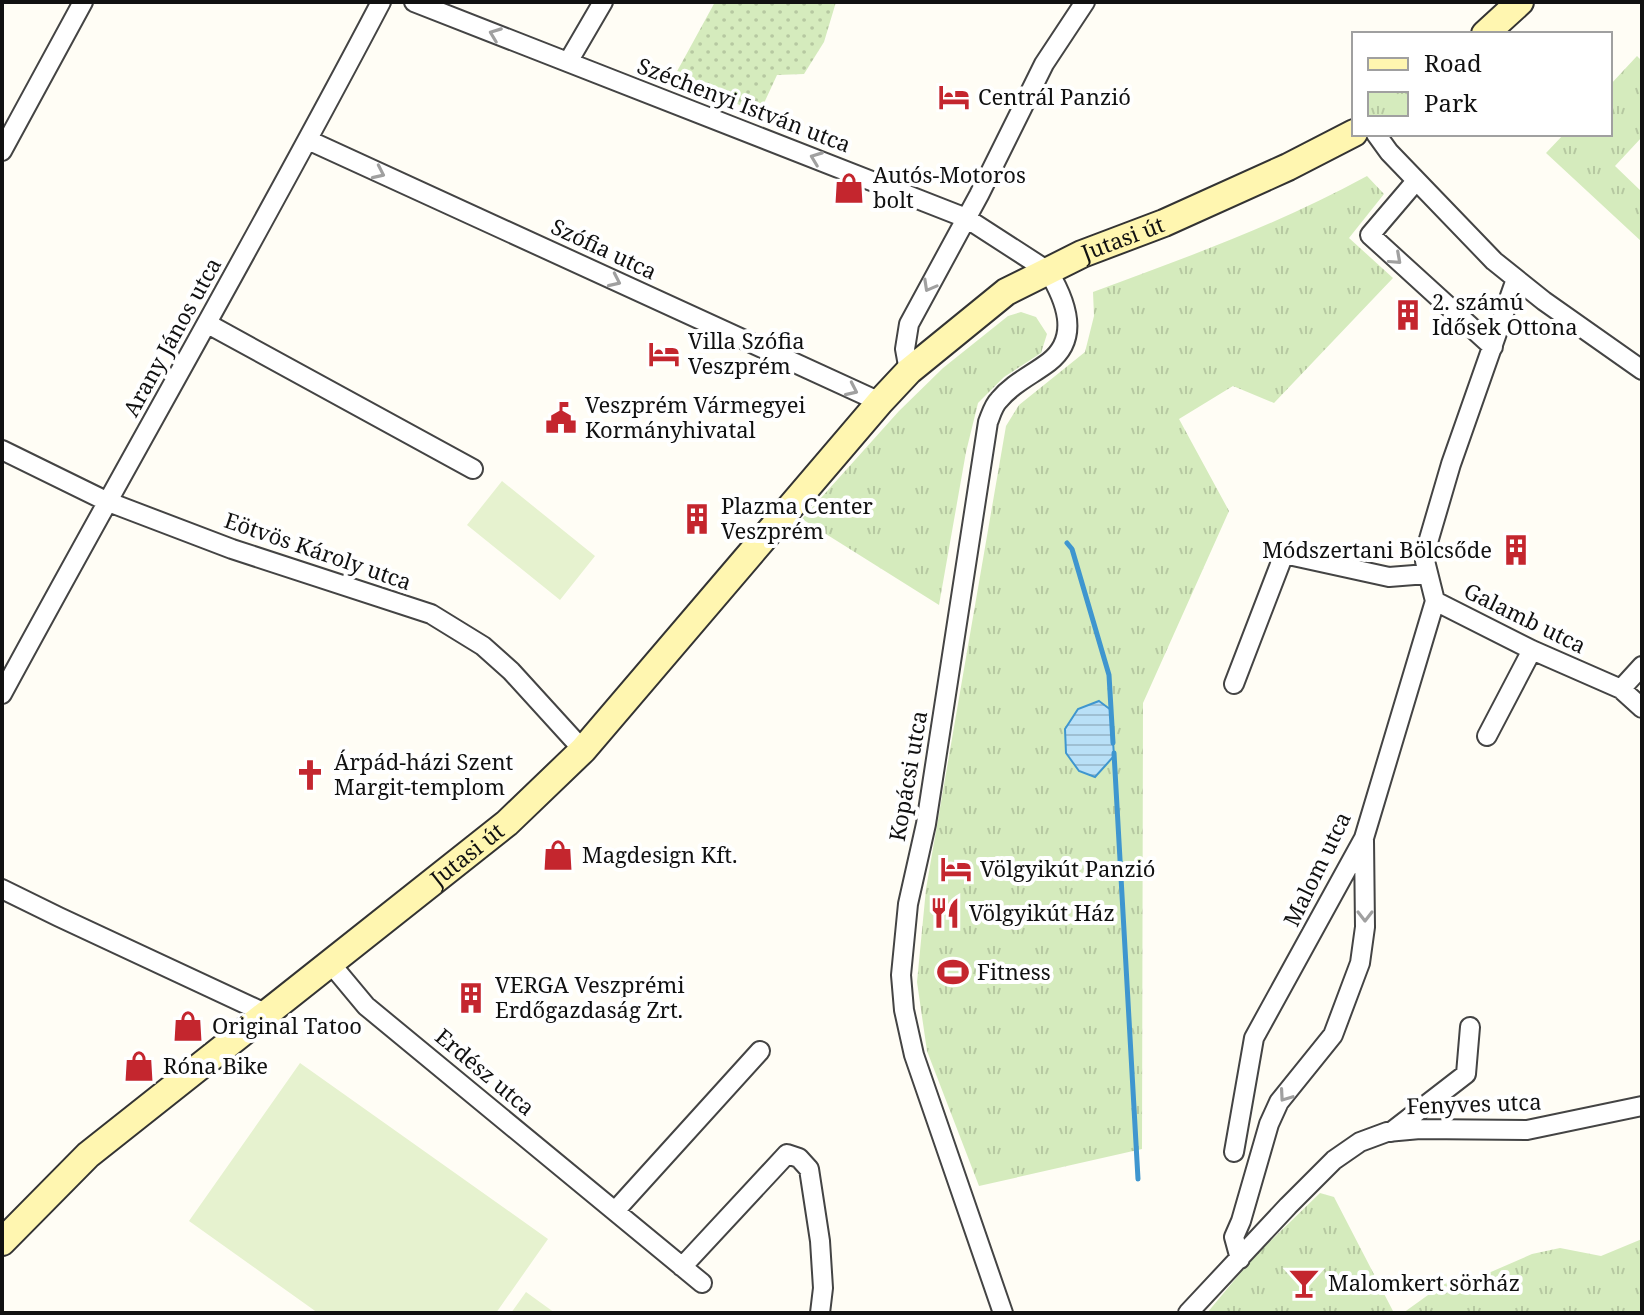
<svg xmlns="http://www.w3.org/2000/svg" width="1644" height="1315" font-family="'Noto Serif',serif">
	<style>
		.grass { fill: url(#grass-dots) }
		.park { fill: url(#park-tufts) }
		.pitch { fill: #e6f2cf }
		.water { fill: url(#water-rules); stroke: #3f96cf; stroke-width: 2 }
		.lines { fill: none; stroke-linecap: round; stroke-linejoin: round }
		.stream { stroke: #3f96cf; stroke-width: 5 }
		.street-casing { stroke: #444; stroke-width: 22 }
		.secondary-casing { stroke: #333; stroke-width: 30 }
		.street { stroke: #fff; stroke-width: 18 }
		.secondary { stroke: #fff6b0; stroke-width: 26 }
		.oneway { stroke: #a0a0a0 }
		.labels { text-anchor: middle; stroke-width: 8; stroke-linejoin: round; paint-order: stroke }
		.poi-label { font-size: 22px; fill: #111; stroke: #fff; text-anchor: start }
		.street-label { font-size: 22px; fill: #111; stroke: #fff }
	</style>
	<defs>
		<pattern id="grass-dots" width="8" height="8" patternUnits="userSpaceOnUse" patternTransform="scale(2)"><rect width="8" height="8" fill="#d5ebbd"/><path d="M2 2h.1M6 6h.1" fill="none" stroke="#b6c8a1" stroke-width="1.8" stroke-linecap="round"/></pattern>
		<pattern id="park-tufts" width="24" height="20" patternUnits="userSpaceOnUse" patternTransform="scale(2)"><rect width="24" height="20" fill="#d5ebbd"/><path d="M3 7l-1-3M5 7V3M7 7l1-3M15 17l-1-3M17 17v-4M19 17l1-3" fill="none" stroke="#b6c8a1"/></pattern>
		<pattern id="water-rules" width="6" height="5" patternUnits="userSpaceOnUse" patternTransform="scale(2)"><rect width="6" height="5" fill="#b9e0f7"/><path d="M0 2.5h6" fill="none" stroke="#9ebfd3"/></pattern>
	</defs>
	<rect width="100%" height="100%" fill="#fffdf5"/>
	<!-- grass -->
	<path class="grass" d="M715,2H836L824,42L804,74L777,75L759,114L675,75Z"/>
	<!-- park -->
	<path class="park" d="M1637,56L1642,61V137L1615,166L1642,192V242L1546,153L1564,134H1610V85Z
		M1367,176L1384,194L1349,238L1393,278L1274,403L1233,386L1179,419L1229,511L1143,703L1142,1149L979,1186L927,1051L917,982L926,889L1006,426L1019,405L1085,352L1094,316L1093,292C1188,257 1279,224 1367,176Z
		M1021,312L1036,317L1047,334L1041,353L1004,377L978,403L966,452L939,605L802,519L899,411L943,368L1008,316Z
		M1320,1193L1334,1197L1394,1313H1207L1252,1259Z
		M1642,1239V1313H1403L1449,1280L1484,1275L1532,1254L1560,1248L1601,1256Z"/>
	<!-- pitch -->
	<path class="pitch" d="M502,481L595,556L560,600L467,525Z
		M300,1063L548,1239L496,1313H318L189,1221Z
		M526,1292L555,1313H511Z"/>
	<!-- water -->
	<path class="water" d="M1099,701L1111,710L1114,756L1095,777L1079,771L1066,753L1065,729L1078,709Z"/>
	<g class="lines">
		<!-- stream -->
		<path class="stream" d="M1067,543L1072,549L1109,675L1113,743
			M1114,753L1138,1179"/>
		<defs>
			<path id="street" d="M414,2L966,218L1048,271C1065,299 1081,337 1049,362C1032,375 1013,383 999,400C993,406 991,415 988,422L926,824L908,904L901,975L904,1010L914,1055L1003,1313
				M568,62L603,2
				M1376,134L1389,152L1494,261L1544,301L1642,370
				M308,140L880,402
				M2,151L83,2
				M1416,181L1370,235L1493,347
				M1516,279L1451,464L1429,539L1425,561L1435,601L1532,650L1621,689L1642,708
				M208,324L473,469
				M909,371L905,349L909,324L979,195L1044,64L1085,2
				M2,450L106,501L232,549L431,614L483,646L511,671L583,750
				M1234,684L1284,554L1389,577L1427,574
				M1621,689L1642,666
				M2,694C127,463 259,235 381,2
				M1487,736L1532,650
				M2,889L59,917L267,1014
				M331,964L366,1006L702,1283
				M1391,1132L1466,1074L1470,1027
				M1234,1152L1254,1038L1364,838L1435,601
				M615,1211L760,1051
				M1240,1259L1234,1237L1241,1221L1269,1124L1279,1102L1333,1035L1360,963L1365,927L1364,840
				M682,1267L787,1154L799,1158L809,1169L820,1241L823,1288L820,1313
				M1188,1313L1288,1206L1334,1160L1360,1142L1387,1132L1420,1129L1527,1130L1642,1106"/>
			<g id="secondary">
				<path d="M1485,34L1520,2"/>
				<path id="s1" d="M2,1242L88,1155L507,823L583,750L880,402L909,371L1006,292L1082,254L1164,223L1288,167L1354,133"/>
			</g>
		</defs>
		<!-- street casing -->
		<use href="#street" class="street-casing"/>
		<!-- secondary casing -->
		<use href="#secondary" class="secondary-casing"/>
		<!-- street -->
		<use href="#street" class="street"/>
		<!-- secondary -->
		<use href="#secondary" class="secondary"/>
	</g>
	<!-- one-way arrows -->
	<defs><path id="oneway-chevron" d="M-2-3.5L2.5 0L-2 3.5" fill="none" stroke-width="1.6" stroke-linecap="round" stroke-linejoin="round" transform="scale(2)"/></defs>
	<g class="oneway">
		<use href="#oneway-chevron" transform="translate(495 34) rotate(-159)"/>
		<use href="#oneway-chevron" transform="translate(816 158) rotate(-159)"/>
		<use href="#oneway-chevron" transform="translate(379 173) rotate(25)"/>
		<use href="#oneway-chevron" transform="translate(1396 259) rotate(42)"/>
		<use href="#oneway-chevron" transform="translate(615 281) rotate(25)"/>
		<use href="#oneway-chevron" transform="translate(929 286) rotate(119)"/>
		<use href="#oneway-chevron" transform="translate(852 390) rotate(25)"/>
		<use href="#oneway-chevron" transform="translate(1365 916) rotate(90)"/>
		<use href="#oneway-chevron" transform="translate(1285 1096) rotate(125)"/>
	</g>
	<!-- icons -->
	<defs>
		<symbol id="hotel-bare" viewBox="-9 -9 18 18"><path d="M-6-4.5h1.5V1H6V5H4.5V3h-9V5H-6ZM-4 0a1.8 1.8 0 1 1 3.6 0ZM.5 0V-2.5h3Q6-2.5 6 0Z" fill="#c4262e" stroke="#fff" stroke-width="2.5" paint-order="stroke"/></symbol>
		<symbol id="shop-bare" viewBox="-9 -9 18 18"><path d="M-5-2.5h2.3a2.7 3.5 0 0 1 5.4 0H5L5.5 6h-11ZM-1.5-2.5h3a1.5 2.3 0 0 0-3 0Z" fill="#c4262e" stroke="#fff" stroke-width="2.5" paint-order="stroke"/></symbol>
		<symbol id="building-bare" viewBox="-9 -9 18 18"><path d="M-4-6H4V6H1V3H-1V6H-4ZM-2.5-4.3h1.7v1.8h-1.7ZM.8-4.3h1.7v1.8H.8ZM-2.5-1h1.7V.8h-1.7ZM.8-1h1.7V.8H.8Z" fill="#c4262e" stroke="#fff" stroke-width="2.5" paint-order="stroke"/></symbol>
		<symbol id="civic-bare" viewBox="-9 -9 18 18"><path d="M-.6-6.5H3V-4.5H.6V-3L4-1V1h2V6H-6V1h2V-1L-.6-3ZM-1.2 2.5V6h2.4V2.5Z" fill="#c4262e" stroke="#fff" stroke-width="2.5" paint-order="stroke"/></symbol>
		<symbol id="church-bare" viewBox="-9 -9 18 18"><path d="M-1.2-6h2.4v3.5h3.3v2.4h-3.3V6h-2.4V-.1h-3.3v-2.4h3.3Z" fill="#c4262e" stroke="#fff" stroke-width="2.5" paint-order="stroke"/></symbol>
		<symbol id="restaurant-bare" viewBox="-9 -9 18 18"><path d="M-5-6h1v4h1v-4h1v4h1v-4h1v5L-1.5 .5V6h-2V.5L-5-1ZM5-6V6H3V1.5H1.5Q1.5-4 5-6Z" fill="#c4262e" stroke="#fff" stroke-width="2.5" paint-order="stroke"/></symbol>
		<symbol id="stadium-bare" viewBox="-9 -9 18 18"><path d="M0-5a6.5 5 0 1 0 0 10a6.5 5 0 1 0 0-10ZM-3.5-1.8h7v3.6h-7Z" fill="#c4262e" stroke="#fff" stroke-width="2.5" paint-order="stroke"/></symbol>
		<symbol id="bar-bare" viewBox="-9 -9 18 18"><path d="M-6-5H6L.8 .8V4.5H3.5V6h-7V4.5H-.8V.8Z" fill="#c4262e" stroke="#fff" stroke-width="2.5" paint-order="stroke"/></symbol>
	</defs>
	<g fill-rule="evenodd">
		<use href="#hotel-bare" x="932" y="75" width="44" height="44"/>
		<use href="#shop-bare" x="827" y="166" width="44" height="44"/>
		<use href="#building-bare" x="1386" y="293" width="44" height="44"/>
		<use href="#hotel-bare" x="642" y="332" width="44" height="44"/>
		<use href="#civic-bare" x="539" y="396" width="44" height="44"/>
		<use href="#building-bare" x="675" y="497" width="44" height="44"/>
		<use href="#building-bare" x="1494" y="528" width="44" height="44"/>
		<use href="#church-bare" x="288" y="753" width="44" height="44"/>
		<use href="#shop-bare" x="536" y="833" width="44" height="44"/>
		<use href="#hotel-bare" x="934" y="847" width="44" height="44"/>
		<use href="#restaurant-bare" x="923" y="891" width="44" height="44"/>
		<use href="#stadium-bare" x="931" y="950" width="44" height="44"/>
		<use href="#building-bare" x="449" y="976" width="44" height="44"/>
		<use href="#shop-bare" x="166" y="1004" width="44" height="44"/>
		<use href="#shop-bare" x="117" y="1044" width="44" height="44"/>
		<use href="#bar-bare" x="1282" y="1261" width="44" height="44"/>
	</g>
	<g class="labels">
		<!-- poi labels -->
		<g class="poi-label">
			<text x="978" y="105">Centrál Panzió</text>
			<text x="873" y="183">Autós-Motoros<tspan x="873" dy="25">bolt</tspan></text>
			<text x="1432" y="310">2. számú<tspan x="1432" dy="25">Idősek Ottona</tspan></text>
			<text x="688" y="349">Villa Szófia<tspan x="688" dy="25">Veszprém</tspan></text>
			<text x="585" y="413">Veszprém Vármegyei<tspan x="585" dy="25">Kormányhivatal</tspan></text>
			<text x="721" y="514">Plazma Center<tspan x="721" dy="25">Veszprém</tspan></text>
			<text x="1492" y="558" text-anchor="end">Módszertani Bölcsőde</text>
			<text x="334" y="770">Árpád-házi Szent<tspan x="334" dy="25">Margit-templom</tspan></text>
			<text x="582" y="863">Magdesign Kft.</text>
			<text x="980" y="877">Völgyikút Panzió</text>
			<text x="969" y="921">Völgyikút Ház</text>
			<text x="977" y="980">Fitness</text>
			<text x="495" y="993">VERGA Veszprémi<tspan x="495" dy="25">Erdőgazdaság Zrt.</tspan></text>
			<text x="212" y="1034">Original Tatoo</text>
			<text x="163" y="1074">Róna Bike</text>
			<text x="1328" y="1291">Malomkert sörház</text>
		</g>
		<!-- street labels -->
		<g class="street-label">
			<text transform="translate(744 105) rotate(21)" y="8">Széchenyi István utca</text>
			<text dy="8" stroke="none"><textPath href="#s1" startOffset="1516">Jutasi út</textPath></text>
			<text transform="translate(604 249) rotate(25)" y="8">Szófia utca</text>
			<text transform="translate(172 337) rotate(-61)" y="8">Arany János utca</text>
			<text transform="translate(318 551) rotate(19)" y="8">Eötvös Károly utca</text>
			<text transform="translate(1525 618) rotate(26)" y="8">Galamb utca</text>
			<text transform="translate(908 776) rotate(-80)" y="8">Kopácsi utca</text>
			<text dy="8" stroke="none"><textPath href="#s1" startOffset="606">Jutasi út</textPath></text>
			<text transform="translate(1317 869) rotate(-64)" y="8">Malom utca</text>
			<text transform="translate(485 1072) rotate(40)" y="8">Erdész utca</text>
			<text transform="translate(1474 1104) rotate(-2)" y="8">Fenyves utca</text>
		</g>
	</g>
	<!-- border -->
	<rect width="1644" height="1315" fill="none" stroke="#111111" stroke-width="8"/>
	<!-- legend -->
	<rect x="1352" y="32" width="260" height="104" fill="#ffffff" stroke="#a0a0a0" stroke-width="2"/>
	<rect x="1368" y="58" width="40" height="12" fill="#fff6b0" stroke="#a0a0a0" stroke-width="2"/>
	<text x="1424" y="72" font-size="24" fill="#111111">Road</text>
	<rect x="1368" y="92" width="40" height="24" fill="url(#park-tufts)" stroke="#a0a0a0" stroke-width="2"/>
	<text x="1424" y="112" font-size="24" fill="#111111">Park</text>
</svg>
